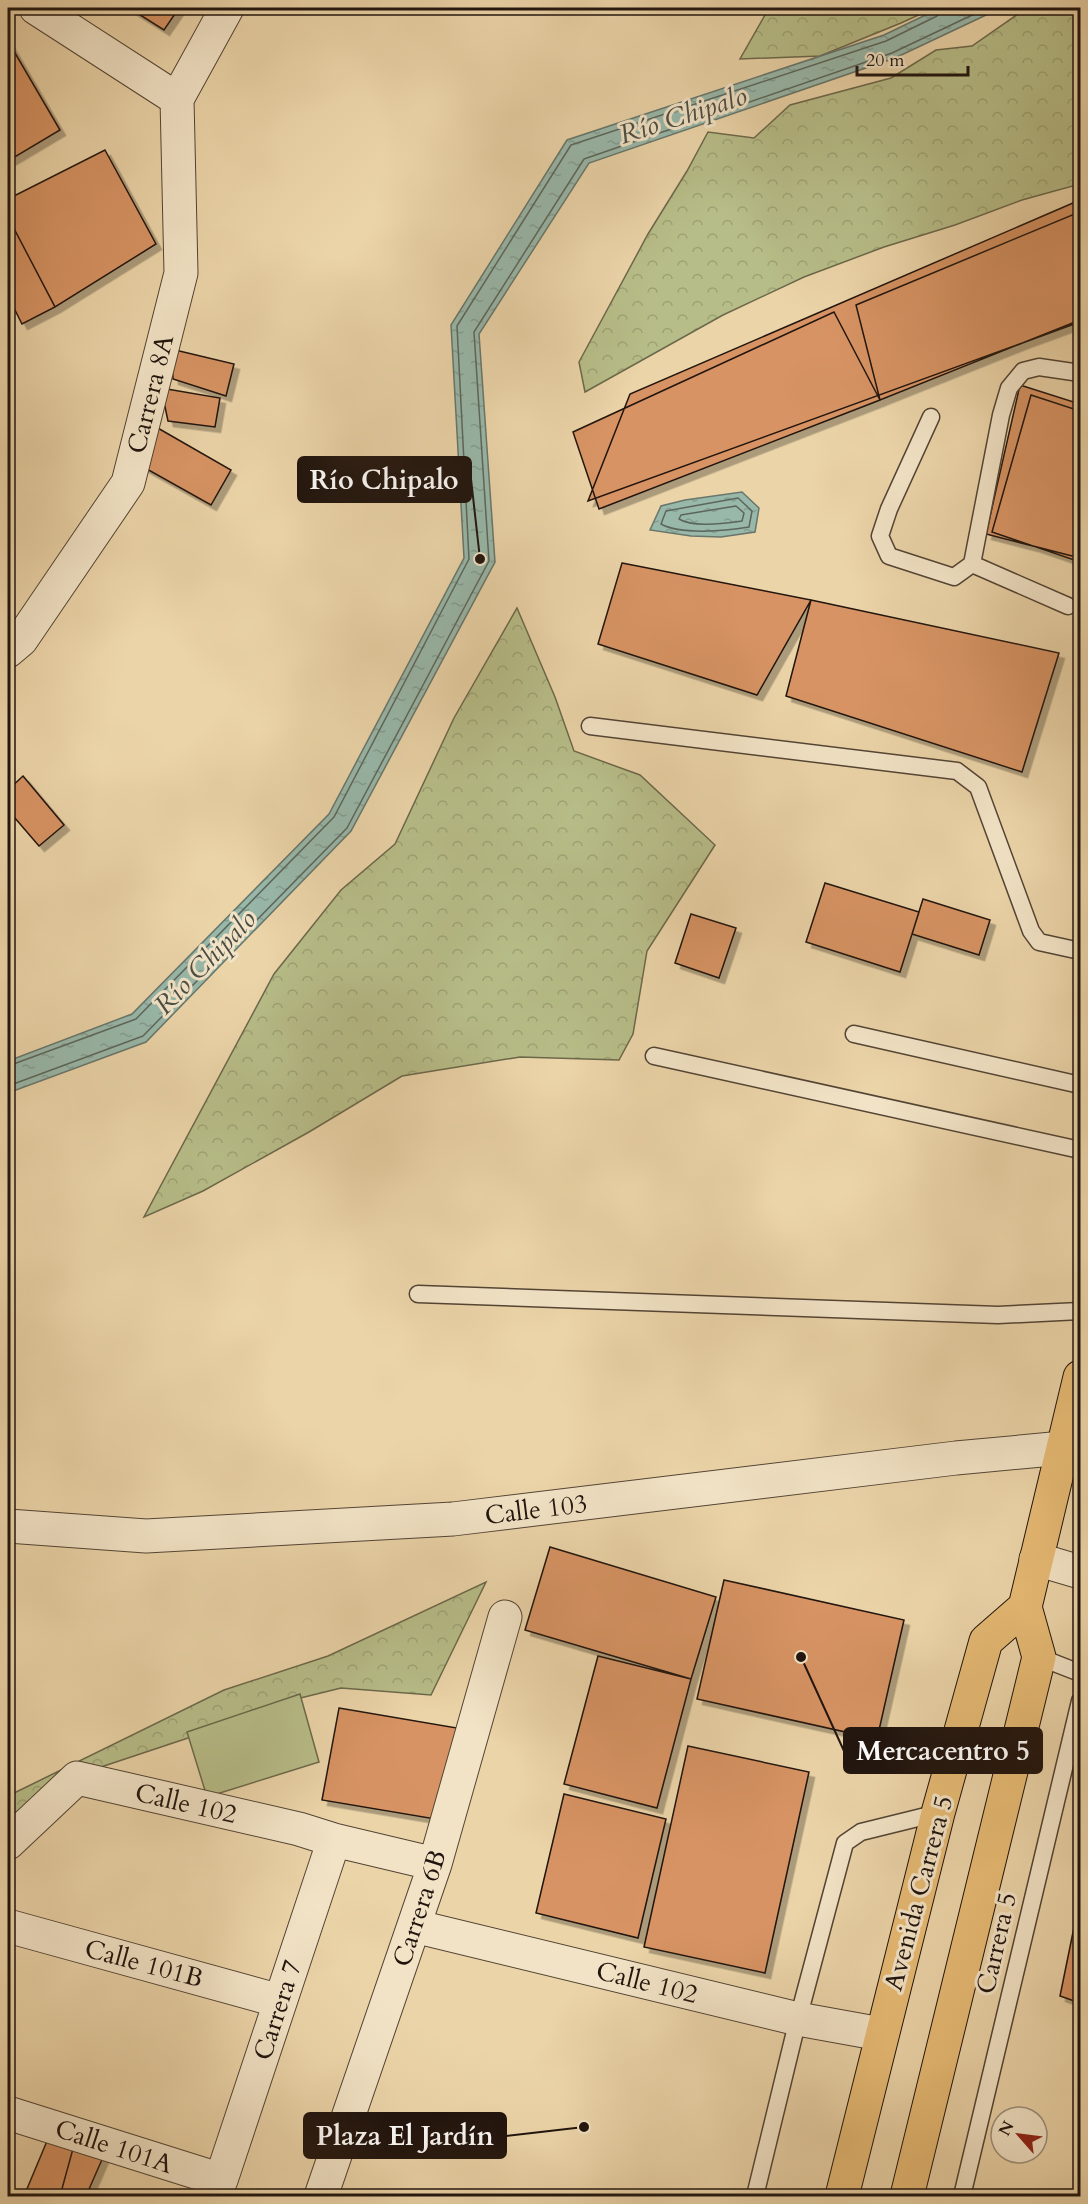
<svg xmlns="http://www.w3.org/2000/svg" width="1088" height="2204" font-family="Cardo,serif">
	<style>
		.forest { fill: url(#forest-crowns); stroke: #6c684b; stroke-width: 1.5 }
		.pitch { fill: #b7bd88; stroke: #6c684b; stroke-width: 1.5 }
		.water { fill: url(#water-ripples); stroke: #68766c; stroke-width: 1.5 }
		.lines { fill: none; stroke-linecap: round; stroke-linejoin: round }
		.shore { stroke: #5c665c; stroke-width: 1.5 }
		.building { fill: #d79364; stroke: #20140e; stroke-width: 1.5; filter: url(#shadow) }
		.service-casing { stroke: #534434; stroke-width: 19 }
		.minor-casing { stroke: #534434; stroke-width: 35 }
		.primary-casing { stroke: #20140e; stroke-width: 35 }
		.service { stroke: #f2e3c6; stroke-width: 16 }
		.minor { stroke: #f2e3c6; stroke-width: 33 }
		.primary { stroke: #e6ba74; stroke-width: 33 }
		.labels { text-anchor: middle; stroke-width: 6; stroke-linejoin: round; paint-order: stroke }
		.street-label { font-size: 26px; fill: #20140e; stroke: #f2e3c6 }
		.water-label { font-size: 27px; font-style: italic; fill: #4a4d45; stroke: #f2e3c6 }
		.leader { fill: none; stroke: #20140e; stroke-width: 2 }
		.callout-dot { fill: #20140e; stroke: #f2e3c6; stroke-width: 2 }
		.callout { fill: #20140e; stroke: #20140e; stroke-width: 2 }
		.callout-label { font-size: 27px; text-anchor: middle; font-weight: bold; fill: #fff }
	</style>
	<defs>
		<pattern id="forest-crowns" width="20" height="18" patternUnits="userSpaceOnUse" patternTransform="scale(1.5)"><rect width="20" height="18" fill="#b7bd88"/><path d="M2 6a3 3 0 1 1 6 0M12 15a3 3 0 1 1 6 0" fill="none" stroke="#9da274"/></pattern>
		<pattern id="water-ripples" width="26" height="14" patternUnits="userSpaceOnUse" patternTransform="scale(1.5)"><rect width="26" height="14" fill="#98b8aa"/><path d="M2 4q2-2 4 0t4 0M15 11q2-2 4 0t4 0" fill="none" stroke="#839d91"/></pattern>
		<filter id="shadow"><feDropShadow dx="5.5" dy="5.5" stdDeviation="0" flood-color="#0004"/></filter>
	</defs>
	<rect width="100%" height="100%" fill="#ebd4a8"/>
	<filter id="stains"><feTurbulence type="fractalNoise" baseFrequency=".00333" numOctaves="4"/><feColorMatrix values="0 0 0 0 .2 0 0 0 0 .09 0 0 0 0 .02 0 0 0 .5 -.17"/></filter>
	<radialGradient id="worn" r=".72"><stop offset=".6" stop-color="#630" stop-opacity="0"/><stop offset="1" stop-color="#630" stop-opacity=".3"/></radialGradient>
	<!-- forest -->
	<path class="forest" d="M769,8H934L901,23L820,56L740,59Z
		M1033,8H1080V184L1022,200L955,225L884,247L804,277L723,315L585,392L579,362L648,234L687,171L708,132L754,138L790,105L891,78L936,50L972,46L1018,14Z
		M517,608L555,697L574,751L640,775L715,845L647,951L633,1034L619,1060L520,1057L402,1076L309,1132L203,1191L144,1217L274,974L341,890L395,844L454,718Z
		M486,1582L431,1695L341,1688L256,1709L188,1738L71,1777L8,1839V1796L224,1690L328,1656Z"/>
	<!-- pitch -->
	<path class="pitch" d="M300,1694L319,1762L207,1797L187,1732Z"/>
	<!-- water -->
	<path class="water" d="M940,8H1001L895,58L589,163L479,334L495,562L351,831L146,1042L8,1093V1061L132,1014L329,814L464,558L451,325L567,140L884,35Z
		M742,492L759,508L755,532L721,537L691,536L650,530L661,506L685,500Z"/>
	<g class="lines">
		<!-- shore -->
		<path class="shore" d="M738,498L752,511L749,527C725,531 681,535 661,524L666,511Z
			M736,506L744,513L742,521C726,523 693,528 679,519L681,515L687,514Z
			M8,1066L136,1019L334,817L469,559L457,326L571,145L886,41L937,16L941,8
			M8,1086L143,1036L347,828L489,561L474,332L584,159L892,53L987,8"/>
	</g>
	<!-- building -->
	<path class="building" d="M129,8H179L164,30Z
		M8,41L60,130L8,161Z
		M105,150L156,244L55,307L8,217V199Z
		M1080,200V322L588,501L630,394Z
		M1077,213L1080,231V320L880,400L856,305Z
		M8,217L55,307L22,324L8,296Z
		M834,312L880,400L599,509L573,432Z
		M171,349L234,364L226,396L173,379Z
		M1020,385L1080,404V558L986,534Z
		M161,388L220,398L215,427L168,421Z
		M1031,395L1080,411V562L992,532Z
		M156,427L231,470L211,505L136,463Z
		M622,563L811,600L757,695L598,644Z
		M811,600L1059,653L1022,772L786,696Z
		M23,776L64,825L39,846L8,810V790Z
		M825,883L919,912L900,972L806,942Z
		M923,899L990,920L979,955L912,934Z
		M691,914L736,928L719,978L675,963Z
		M550,1547L716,1597L691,1679L525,1630Z
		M724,1580L904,1620L877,1739L697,1699Z
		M598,1656L691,1679L657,1808L564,1784Z
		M339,1708L457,1728L441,1820L322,1800Z
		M688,1746L809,1772L765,1973L644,1947Z
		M564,1794L666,1819L638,1938L536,1913Z
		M1080,1898V2003L1060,1996Z
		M47,2141L74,2145L60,2196H24Z
		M74,2145L104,2155L86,2196H60Z"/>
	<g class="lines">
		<defs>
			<path id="service" d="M931,417L889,509L880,536L889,556L954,577L972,564L1001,415L1009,388L1023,371L1039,367L1080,373
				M972,564L1068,606
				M590,726L957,771L978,787L1031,931L1039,942L1080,951
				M854,1034L1080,1085
				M654,1056L1080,1150
				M418,1294L998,1315L1080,1311
				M1039,1657L1080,1673
				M755,2196L798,2019L845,1843L861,1832L938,1813
				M962,2196L1080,1701"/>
			<path id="minor" d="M36,8L177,99
				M8,651L21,640L128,483L181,273L177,99L227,8
				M8,1526L146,1536L453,1519L956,1458L1063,1448
				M1036,1559L1080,1572
				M8,1843L77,1778L299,1829L334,1840L435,1864
				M8,1926L280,2001
				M414,1926L798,2019L881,2034
				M8,2113L221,2180L334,1840
				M321,2196L435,1864L505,1617"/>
			<path id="primary" d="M842,2196L938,1813L986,1641L1025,1607
				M907,2196L1039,1657L1025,1607L1080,1377"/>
		</defs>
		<!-- service casing -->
		<use href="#service" class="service-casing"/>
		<!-- minor casing -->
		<use href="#minor" class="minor-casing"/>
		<!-- primary casing -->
		<use href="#primary" class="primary-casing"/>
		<!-- service -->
		<use href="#service" class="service"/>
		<!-- minor -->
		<use href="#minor" class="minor"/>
		<!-- primary -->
		<use href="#primary" class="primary"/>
	</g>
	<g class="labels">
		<!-- street labels -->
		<g class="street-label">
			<text transform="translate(150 394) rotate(-76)" y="9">Carrera 8A</text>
			<text transform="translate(536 1509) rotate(-7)" y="9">Calle 103</text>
			<text transform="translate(186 1803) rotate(13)" y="9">Calle 102</text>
			<text transform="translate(918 1893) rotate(-75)" y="9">Avenida Carrera 5</text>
			<text transform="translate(419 1908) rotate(-72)" y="9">Carrera 6B</text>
			<text transform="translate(996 1943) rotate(-77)" y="9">Carrera 5</text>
			<text transform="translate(144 1963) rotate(15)" y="9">Calle 101B</text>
			<text transform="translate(647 1982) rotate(14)" y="9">Calle 102</text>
			<text transform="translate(277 2010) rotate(-72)" y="9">Carrera 7</text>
			<text transform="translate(114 2146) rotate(18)" y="9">Calle 101A</text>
		</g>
		<!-- water labels -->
		<g class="water-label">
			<text transform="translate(683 115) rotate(-18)" y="9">Río Chipalo</text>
			<text transform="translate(205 962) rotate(-46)" y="9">Río Chipalo</text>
		</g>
	</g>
	<!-- callouts -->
	<path class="leader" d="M480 559L471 479M801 1657L844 1751M584 2127L506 2136"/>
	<g class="callout-dot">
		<circle cx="480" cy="559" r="6"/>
		<circle cx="801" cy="1657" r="6"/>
		<circle cx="584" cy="2127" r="6"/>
	</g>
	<g class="callout">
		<rect x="298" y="457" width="173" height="45" rx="6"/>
		<rect x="844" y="1728" width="198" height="45" rx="6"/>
		<rect x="304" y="2113" width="202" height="45" rx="6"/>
	</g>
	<g class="callout-label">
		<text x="384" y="489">Río Chipalo</text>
		<text x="943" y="1760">Mercacentro 5</text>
		<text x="405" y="2145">Plaza El Jardín</text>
	</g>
	<!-- margin -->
	<rect width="1088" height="2204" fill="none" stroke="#ebd4a8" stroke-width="30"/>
	<rect x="9" y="9" width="1070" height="2186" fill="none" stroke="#20140e" stroke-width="3"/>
	<rect x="15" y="15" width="1058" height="2174" fill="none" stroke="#20140e" stroke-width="1.5"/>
	<!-- north arrow -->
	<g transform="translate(1019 2135) rotate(298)"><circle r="28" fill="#f2e3c6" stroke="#9e907c" stroke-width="1.5"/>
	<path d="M0-4.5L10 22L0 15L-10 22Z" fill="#8f2418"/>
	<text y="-9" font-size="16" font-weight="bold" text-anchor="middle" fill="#20140e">N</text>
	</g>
	<!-- scale -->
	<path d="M857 66v9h111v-9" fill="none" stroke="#20140e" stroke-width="3"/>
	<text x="866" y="66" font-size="18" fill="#20140e" stroke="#f2e3c6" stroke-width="4.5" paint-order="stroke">20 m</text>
	<rect width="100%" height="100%" filter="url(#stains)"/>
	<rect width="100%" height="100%" fill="url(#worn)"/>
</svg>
